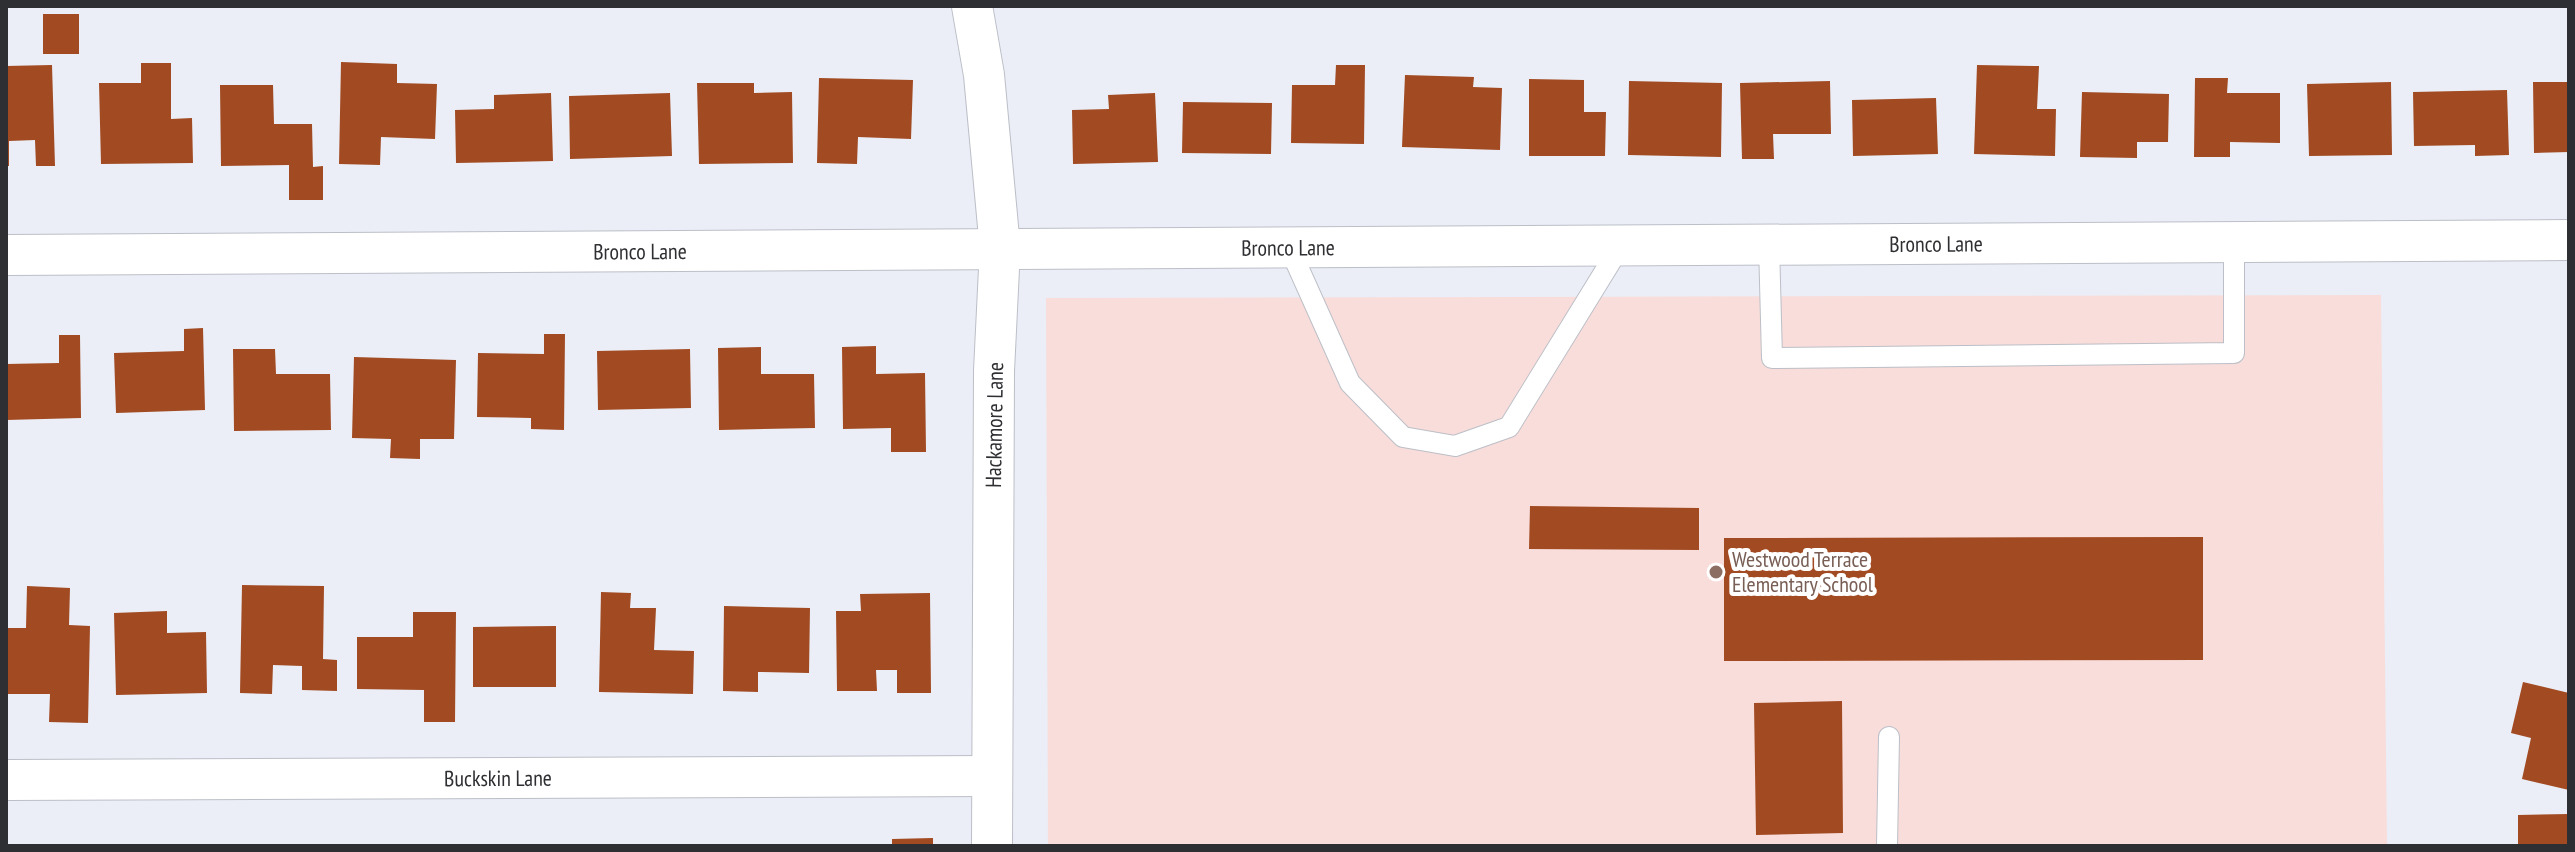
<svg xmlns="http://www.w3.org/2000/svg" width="2575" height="852" font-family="'PT Sans Narrow',sans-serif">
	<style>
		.education { fill: #f8ddda }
		.building { fill: #a24a21 }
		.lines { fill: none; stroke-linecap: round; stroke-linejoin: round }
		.lane-casing { stroke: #bcbfc7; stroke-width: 22 }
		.street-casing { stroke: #bcbfc7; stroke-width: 42 }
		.lane { stroke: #fff; stroke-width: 20 }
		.street { stroke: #fff; stroke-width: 40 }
		.education-dot { fill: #8d6e63; stroke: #fff; stroke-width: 3 }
		.labels { text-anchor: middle; stroke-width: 8; stroke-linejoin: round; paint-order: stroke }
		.street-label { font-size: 22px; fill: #2e2f32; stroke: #fff }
		.education-label { font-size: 22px; fill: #785e54; stroke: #fff; text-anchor: start }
	</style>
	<rect width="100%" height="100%" fill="#ebeef6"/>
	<!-- education -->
	<path class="education" d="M2381,295L2387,846H1048L1046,298Z"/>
	<!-- building -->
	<path class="building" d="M43,14H79V54H43Z
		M341,62L397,64V83L437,84L435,139L381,137L380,165L339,164Z
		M141,63H171V119L192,118L193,163L101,164L99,83H141Z
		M52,65L55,166H36L35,140L9,141V166H6V66Z
		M1336,65H1365L1364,144L1291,143L1292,85H1335Z
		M1977,65L2039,66L2037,109H2056L2055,156L1974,154Z
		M1405,75L1474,77L1473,87L1502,88L1500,150L1402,147Z
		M819,78L913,80L911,139L858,137L857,164L817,163Z
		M2195,78H2228L2227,93H2280V143L2230,142V157H2194Z
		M1529,79L1584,80V112H1606L1605,156H1529Z
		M1629,81L1722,83L1721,157L1628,155Z
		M1830,81L1831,134H1773L1774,159H1742L1740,83Z
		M2391,82L2392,155L2309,156L2307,84Z
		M2533,82H2569V152L2534,153Z
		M697,83H754V93L792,92L793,163L699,164Z
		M220,85H273L274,124H312L313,167L323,166V200H289V165L221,166Z
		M2507,90L2509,155L2475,156V145L2414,146L2413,92Z
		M2082,92L2169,94L2168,142H2137V158L2080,157Z
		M551,93L553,161L456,163L455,110L494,109V95Z
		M670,93L672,156L570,159L569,96Z
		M1155,93L1158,162L1073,164L1072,110L1109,109L1108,95Z
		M1936,98L1938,154L1853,156L1852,100Z
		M1183,102L1272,103L1271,154L1182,153Z
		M203,328L205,410L116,413L114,353L184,351V329Z
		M544,334H565L564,430L531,429V418L477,417L478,353L544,354Z
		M59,335H80L81,418L6,420V364L59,363Z
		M876,346V374L925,373L926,452H891V428L843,429L842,347Z
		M761,347V374H814L815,428L719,430L718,348Z
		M233,349H275L276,374H330L331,430L234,431Z
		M690,349L691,408L598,410L597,351Z
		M354,357L456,360L454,439H420V459L390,458L391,439L352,438Z
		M1530,506L1699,508V550L1529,549Z
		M2203,537V660L1724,661V538Z
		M242,585L324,586L323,659L337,660V691L302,690V666L273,665L272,694L240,693Z
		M27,586L70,588L69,625L90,626L88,723L49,722L50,694H6V628H26Z
		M601,592L631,593L630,608H656L654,650L694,651L693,694L599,692Z
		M930,593L931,693H897V670H876L877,691H837L836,611H861L860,594Z
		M724,606L810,608L809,673L758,672V692L723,691Z
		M167,611V633L206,632L207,693L116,695L114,613Z
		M413,612H456L455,722H424V690L357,689V637H413Z
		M556,626V687H473V627Z
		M2523,682L2569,693V790L2522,779L2531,738L2511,733Z
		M1842,701L1843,833L1756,835L1754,703Z
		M2569,814V846H2518V815Z
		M933,838V846H892V839Z"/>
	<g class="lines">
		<defs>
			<path id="lane" d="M1769,244L1772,358L2234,353V242
				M1289,247L1350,383L1403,437L1455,446L1509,427L1621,245
				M1887,846L1889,737"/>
			<g id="street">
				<path d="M972,6L984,75L1000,248L994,371L992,846"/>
				<path id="s1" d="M6,255L2569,240"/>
				<path id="s2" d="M6,780L991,776"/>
			</g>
		</defs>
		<!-- lane casing -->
		<use href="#lane" class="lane-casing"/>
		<!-- street casing -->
		<use href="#street" class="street-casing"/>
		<!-- lane -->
		<use href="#lane" class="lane"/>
		<!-- street -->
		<use href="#street" class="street"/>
	</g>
	<!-- markers -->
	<circle class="education-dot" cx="1716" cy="572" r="8"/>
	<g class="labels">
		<!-- street labels -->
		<g class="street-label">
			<text dy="8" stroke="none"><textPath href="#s1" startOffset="1930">Bronco Lane</textPath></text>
			<text dy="8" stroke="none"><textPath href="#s1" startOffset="1282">Bronco Lane</textPath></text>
			<text dy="8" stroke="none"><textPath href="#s1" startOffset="634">Bronco Lane</textPath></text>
			<text transform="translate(994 425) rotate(-89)" y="8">Hackamore Lane</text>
			<text dy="8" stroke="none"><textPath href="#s2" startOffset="492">Buckskin Lane</textPath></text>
		</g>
		<!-- education labels -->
		<g class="education-label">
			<text x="1732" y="567">Westwood Terrace<tspan x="1732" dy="25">Elementary School</tspan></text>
		</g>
	</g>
	<!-- border -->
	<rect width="2575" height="852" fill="none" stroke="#2e2f32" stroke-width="16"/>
</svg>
